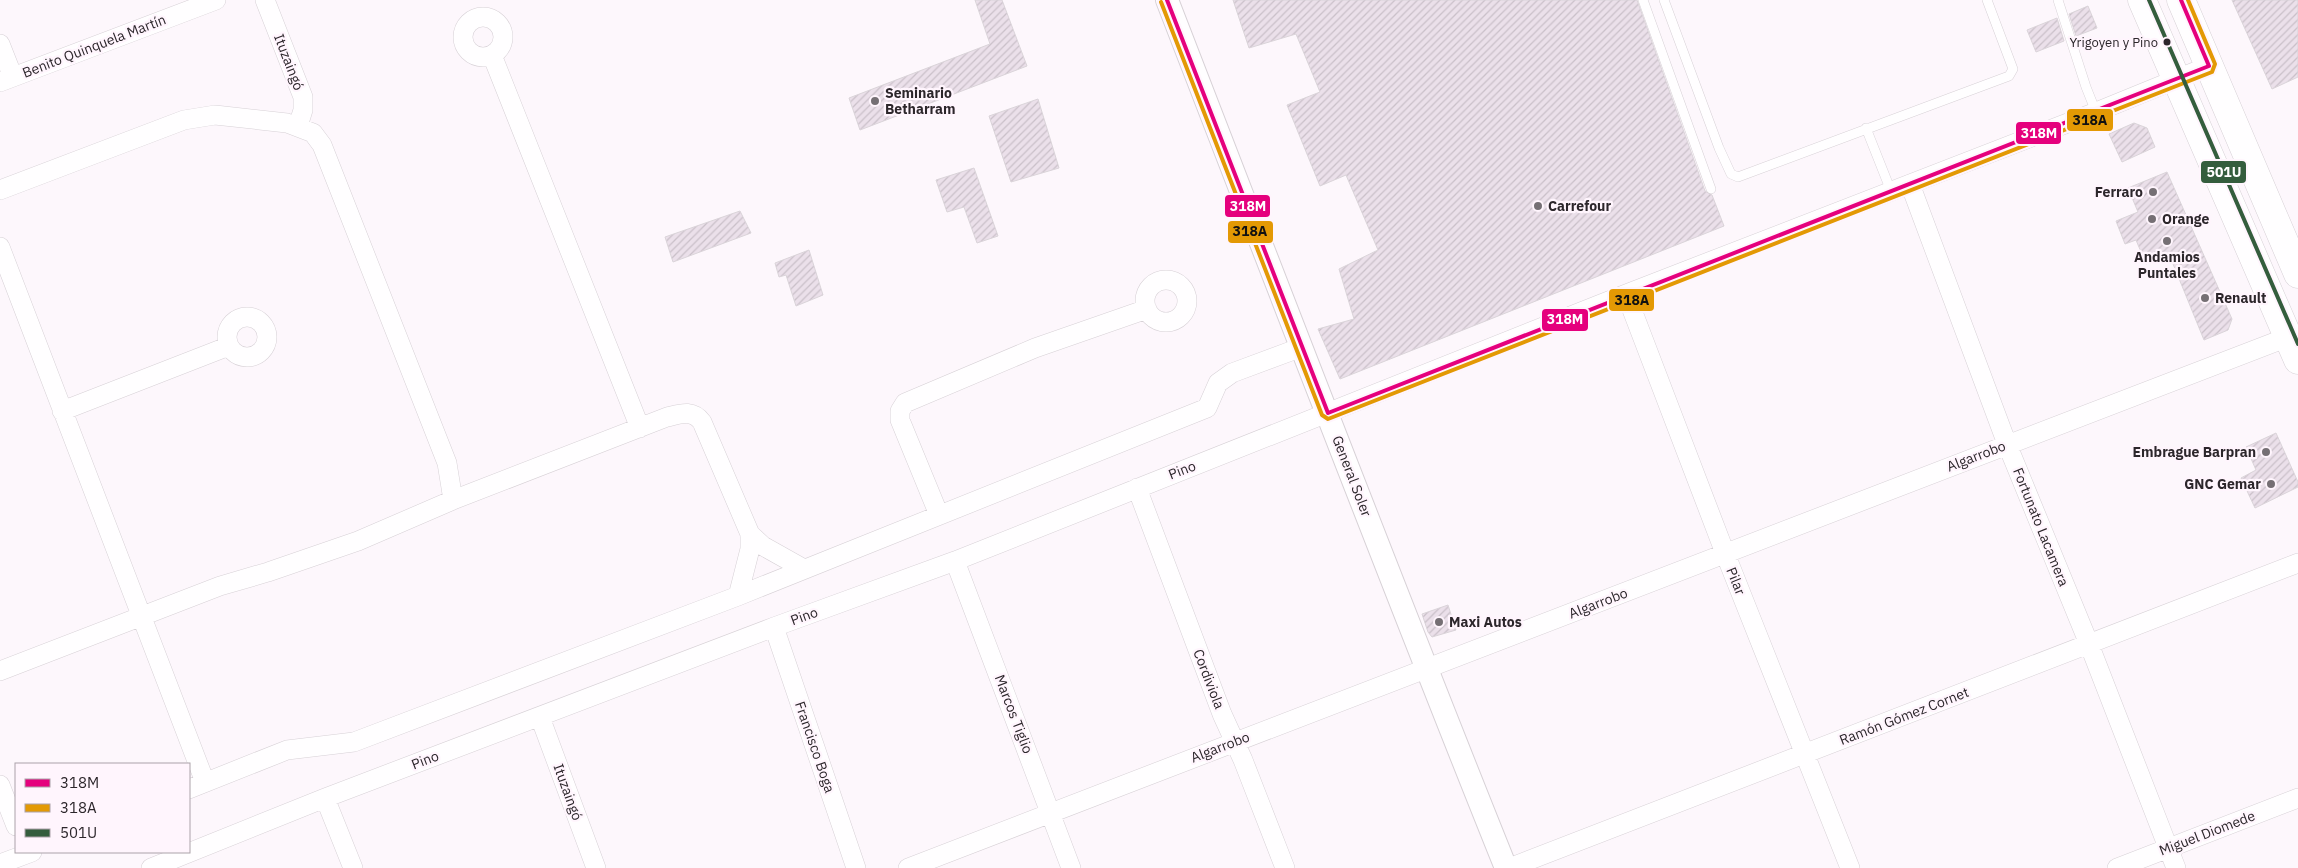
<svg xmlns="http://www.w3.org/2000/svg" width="2298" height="868" font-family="'IBM Plex Sans',sans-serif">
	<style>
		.building { fill: url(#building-hatch); stroke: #dad4d9 }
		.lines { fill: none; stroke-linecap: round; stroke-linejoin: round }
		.service-casing { stroke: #d7d1d6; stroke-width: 10 }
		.minor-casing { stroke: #d7d1d6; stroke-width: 20 }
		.tertiary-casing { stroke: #d7d1d6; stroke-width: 24 }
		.primary-casing { stroke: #d7d1d6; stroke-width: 29 }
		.service { stroke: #fffeff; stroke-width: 9 }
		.minor { stroke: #fffeff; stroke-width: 19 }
		.tertiary { stroke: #fffeff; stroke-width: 22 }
		.primary { stroke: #fffeff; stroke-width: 28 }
		.bus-1-casing { stroke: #fff5fd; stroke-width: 8 }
		.bus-2-casing { stroke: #fff5fd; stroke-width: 8 }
		.bus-3-casing { stroke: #fff5fd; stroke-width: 8 }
		.bus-1 { stroke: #e5007d; stroke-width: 4 }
		.bus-2 { stroke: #e39904; stroke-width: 4 }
		.bus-3 { stroke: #345d3d; stroke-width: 4 }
		.bus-dot { fill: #2c262b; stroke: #fff5fd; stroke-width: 2 }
		.poi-dot { fill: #756f74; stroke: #fff5fd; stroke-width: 2 }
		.labels { text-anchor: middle; stroke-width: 4.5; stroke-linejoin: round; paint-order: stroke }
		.bus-label { font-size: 13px; fill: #2c262b; stroke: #fff5fd; text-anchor: end }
		.street-label { font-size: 14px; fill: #2c262b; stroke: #fff5fd }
		.poi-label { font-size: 14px; font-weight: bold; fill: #2c262b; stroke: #fff5fd; text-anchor: start }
		.line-badge { stroke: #fff5fd; stroke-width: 2 }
		.badge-label { font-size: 14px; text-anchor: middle; font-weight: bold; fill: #fff }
		.pale-badge-label { font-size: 14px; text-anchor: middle; font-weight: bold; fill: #111 }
	</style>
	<defs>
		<pattern id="building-hatch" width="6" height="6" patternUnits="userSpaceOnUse" patternTransform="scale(1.25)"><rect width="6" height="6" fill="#ebe0ea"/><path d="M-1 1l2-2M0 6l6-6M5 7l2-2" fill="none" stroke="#cac0c9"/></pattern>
	</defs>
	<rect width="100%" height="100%" fill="#fdf7fc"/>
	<!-- building -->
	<path class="building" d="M975,0H1002L1027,66L860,130L849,98L990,44Z
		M1233,0H1637L1705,191L1712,195L1724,226L1340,379L1318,329L1354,319L1339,269L1378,250L1346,175L1320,186L1287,105L1320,92L1296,34L1249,48Z
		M2232,0H2298V77L2272,89Z
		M2088,6L2097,28L2076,36L2069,14Z
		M2057,18L2064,41L2036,52L2027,30Z
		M1038,99L1059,168L1011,182L989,116Z
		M2134,123L2147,128L2155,147L2122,162L2109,134Z
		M974,168L998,236L977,243L964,207L947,212L936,180Z
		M2167,172L2232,319L2228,330L2204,340L2169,254L2146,264L2136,240L2125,244L2116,221L2138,212L2128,188Z
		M740,211L751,233L673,262L665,237Z
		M809,250L823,295L796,306L786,275L779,277L775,263Z
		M2276,433L2298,482V487L2255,508L2241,478L2256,470L2246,447Z
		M1448,605L1456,630L1432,637L1428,632L1422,614Z"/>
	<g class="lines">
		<defs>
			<path id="service" d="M1643,0L1711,189
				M1664,0L1719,148L1731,174L1738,177L2009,76L2013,69L1987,0
				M2058,0L2086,87L2096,112
				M1866,128L1891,191"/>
			<path id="minor" d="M265,0L303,97V110L298,126
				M463 37a20 20 0 1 1 40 0a20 20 0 1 1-40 0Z
				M0,44L13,77
				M492,55L640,428
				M0,82L216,0
				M1910,184L2007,444L2089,644L2176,868
				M0,190L184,120L215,115L287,123L313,133L322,145L447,463L453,500
				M0,247L205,782
				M1145 301a21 21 0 1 1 42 0a21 21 0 1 1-42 0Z
				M1626,294L1725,553L1850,868
				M227 337a20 20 0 1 1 40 0a20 20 0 1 1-40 0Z
				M62,411L229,346
				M1137,488L1222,714L1243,760L1285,868
				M939,515L900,420V411L905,403L1035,348L1147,309
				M955,561L1071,868
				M738,596L750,549V534L763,546L804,569
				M774,627L856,868
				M0,671L220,586L268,572L358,541L453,500L667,417C680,414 692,409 702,422L750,534
				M540,717L596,868
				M0,785L16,826
				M189,789L287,750L354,742L738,596L1207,408L1218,383L1232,373L1302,347
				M325,798L353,868
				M0,864L32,852
				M151,868L325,798L774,627L955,561L1626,294L2096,112L2209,66
				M908,868L2288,337
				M1509,868L2298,563
				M2117,868L2298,798"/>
			<path id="tertiary" d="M1167,0C1279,289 1390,580 1506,868"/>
			<path id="primary" d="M2142,0L2298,360
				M2181,0L2298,274"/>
		</defs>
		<!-- service casing -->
		<use href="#service" class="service-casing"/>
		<!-- minor casing -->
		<use href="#minor" class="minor-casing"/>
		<!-- tertiary casing -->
		<use href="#tertiary" class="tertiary-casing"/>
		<!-- primary casing -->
		<use href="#primary" class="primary-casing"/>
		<!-- service -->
		<use href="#service" class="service"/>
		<!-- minor -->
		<use href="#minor" class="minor"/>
		<!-- tertiary -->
		<use href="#tertiary" class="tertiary"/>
		<!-- primary -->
		<use href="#primary" class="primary"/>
		<defs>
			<path id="bus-1" d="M1167,0L1328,413
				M1328,413L2209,66L2181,0"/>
			<path id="bus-2" d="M1161,2L1322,415L1328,419L2212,72L2215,64L2188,0"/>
			<path id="bus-3" d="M2149,0L2298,344"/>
		</defs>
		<!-- bus-1 casing -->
		<use href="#bus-1" class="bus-1-casing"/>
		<!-- bus-2 casing -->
		<use href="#bus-2" class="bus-2-casing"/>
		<!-- bus-3 casing -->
		<use href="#bus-3" class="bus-3-casing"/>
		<!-- bus-1 -->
		<use href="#bus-1" class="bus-1"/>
		<!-- bus-2 -->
		<use href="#bus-2" class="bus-2"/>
		<!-- bus-3 -->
		<use href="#bus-3" class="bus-3"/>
	</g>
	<!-- markers -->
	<circle class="bus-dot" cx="2167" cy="42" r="4.5"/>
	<g class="poi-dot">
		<circle cx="875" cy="101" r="5"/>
		<circle cx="2153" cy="192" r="5"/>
		<circle cx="1538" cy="206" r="5"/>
		<circle cx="2152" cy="219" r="5"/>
		<circle cx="2167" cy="241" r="5"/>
		<circle cx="2205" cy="298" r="5"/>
		<circle cx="2266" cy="452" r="5"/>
		<circle cx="2271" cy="484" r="5"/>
		<circle cx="1439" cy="622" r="5"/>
	</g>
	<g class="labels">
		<!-- bus labels -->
		<g class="bus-label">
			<text x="2158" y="47">Yrigoyen y Pino</text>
		</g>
		<!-- street labels -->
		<g class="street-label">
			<text transform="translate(94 46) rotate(-21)" y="5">Benito Quinquela Martín</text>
			<text transform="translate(289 62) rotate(69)" y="5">Ituzaingó</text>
			<text transform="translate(1976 456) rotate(-21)" y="5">Algarrobo</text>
			<text transform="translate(1182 470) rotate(-21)" y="5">Pino</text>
			<text transform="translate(1352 476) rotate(69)" y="5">General Soler</text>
			<text transform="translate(2041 527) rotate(68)" y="5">Fortunato Lacamera</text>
			<text transform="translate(1736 581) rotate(68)" y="5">Pilar</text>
			<text transform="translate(1598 603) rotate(-21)" y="5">Algarrobo</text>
			<text transform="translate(804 616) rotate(-20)" y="5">Pino</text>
			<text transform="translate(1209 679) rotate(69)" y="5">Cordiviola</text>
			<text transform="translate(1014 714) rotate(69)" y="5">Marcos Tiglio</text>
			<text transform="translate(1904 716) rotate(-21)" y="5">Ramón Gómez Cornet</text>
			<text transform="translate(815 747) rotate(71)" y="5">Francisco Boga</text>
			<text transform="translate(1220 747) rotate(-21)" y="5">Algarrobo</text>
			<text transform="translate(425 760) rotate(-21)" y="5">Pino</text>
			<text transform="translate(568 792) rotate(70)" y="5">Ituzaingó</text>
			<text transform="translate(2207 833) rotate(-21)" y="5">Miguel Diomede</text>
		</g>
		<!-- poi labels -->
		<g class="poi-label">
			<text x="885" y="98">Seminario<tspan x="885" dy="16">Betharram</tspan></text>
			<text x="2143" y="197" text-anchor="end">Ferraro</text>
			<text x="1548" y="211">Carrefour</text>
			<text x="2162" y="224">Orange</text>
			<text x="2167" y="262" text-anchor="middle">Andamios<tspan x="2167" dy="16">Puntales</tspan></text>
			<text x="2215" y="303">Renault</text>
			<text x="2256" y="457" text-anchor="end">Embrague Barpran</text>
			<text x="2261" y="489" text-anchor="end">GNC Gemar</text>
			<text x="1449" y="627">Maxi Autos</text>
		</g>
	</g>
	<g class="line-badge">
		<rect x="2066" y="108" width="48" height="24" rx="5" fill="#e39904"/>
		<rect x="2015" y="121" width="47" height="24" rx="5" fill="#e5007d"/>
		<rect x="2200" y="160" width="47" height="24" rx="5" fill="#345d3d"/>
		<rect x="1224" y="194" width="47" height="24" rx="5" fill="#e5007d"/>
		<rect x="1227" y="220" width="47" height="24" rx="5" fill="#e39904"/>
		<rect x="1608" y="288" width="47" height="24" rx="5" fill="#e39904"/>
		<rect x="1541" y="308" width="48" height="24" rx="5" fill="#e5007d"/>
	</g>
	<g class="badge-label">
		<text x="2039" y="138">318M</text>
		<text x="2224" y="177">501U</text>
		<text x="1248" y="211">318M</text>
		<text x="1565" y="324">318M</text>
	</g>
	<g class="pale-badge-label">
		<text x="2090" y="125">318A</text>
		<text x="1250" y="236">318A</text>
		<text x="1632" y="305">318A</text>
	</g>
	<!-- legend -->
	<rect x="15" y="763" width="175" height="90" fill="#fff5fd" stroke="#aba2a9"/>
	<rect x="25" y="779" width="25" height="8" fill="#e5007d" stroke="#aba2a9"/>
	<text x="60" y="788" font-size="15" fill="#2c262b">318M</text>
	<rect x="25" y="804" width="25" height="8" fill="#e39904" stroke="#aba2a9"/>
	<text x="60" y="813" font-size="15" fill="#2c262b">318A</text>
	<rect x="25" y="829" width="25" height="8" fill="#345d3d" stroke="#aba2a9"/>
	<text x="60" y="838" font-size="15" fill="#2c262b">501U</text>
</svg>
